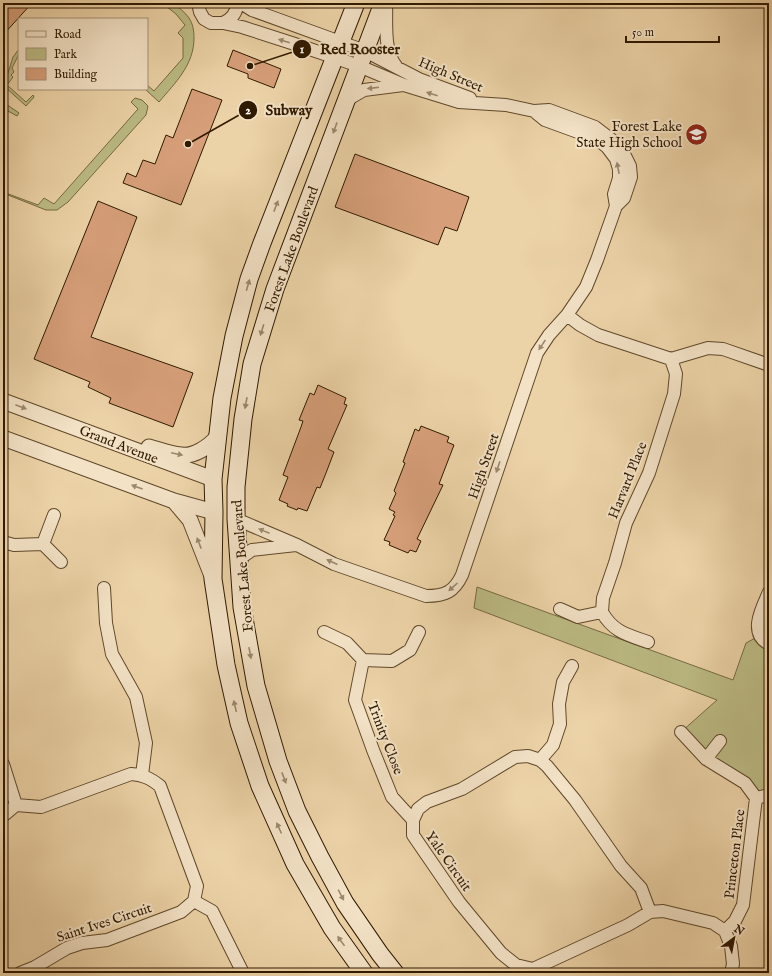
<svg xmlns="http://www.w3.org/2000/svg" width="772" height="976" font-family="'IM FELL English',serif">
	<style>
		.green { fill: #bcbb84; stroke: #766a42 }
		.building { fill: #d69f79; stroke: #301a00 }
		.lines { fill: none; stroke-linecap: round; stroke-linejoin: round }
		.minor-casing { stroke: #5f482a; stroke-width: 14 }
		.tertiary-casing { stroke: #5f482a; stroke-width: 17 }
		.secondary-casing { stroke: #301a00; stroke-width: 19 }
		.minor { stroke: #f3e2c6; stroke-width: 12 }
		.tertiary { stroke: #f3e2c6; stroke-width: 15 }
		.secondary { stroke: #f3e2c6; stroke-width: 17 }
		.oneway { fill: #9b886d }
		.labels { text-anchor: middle; stroke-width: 4; stroke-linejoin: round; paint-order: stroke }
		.street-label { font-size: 14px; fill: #301a00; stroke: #f3e2c6 }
		.poi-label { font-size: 14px; fill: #301a00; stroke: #f3e2c6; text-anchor: end }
		.leader { fill: none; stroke: #301a00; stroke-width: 1.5 }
		.callout-dot { fill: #301a00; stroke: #f3e2c6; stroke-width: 1.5 }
		.mark-label { font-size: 12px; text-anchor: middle; font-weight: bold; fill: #fff }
		.callout-label { font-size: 15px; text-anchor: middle; font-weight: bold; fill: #301a00; stroke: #f3e2c6; stroke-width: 4; stroke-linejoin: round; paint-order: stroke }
	</style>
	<rect width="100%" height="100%" fill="#ecd3a7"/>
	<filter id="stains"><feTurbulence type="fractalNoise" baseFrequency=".005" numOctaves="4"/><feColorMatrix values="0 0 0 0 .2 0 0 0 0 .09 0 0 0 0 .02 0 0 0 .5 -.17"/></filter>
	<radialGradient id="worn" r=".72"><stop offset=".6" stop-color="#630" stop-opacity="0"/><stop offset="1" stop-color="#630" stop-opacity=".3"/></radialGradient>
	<!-- green -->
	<path class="green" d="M162,3H173C178,7 185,12 189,18C193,24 194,31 194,38C194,65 175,83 159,102L145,89H147V85L154,91L183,58V38L178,33L185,25L176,14Z
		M19,49V54L12,68L14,72L11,75L13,77L7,85L26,102L33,95L34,97L26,106L4,86L13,57Z
		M135,98L142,100L148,106L146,115L68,202L57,210H46L3,193V192L38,205L44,198L54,204L138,109L131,102Z
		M3,102L19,113L17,116L8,111L3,117Z
		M477,587L733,680L746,643L759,636L769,644V795L756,798L681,732L717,700L474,608Z"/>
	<!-- building -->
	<path class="building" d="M3,3H32L3,35Z
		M233,50L281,69L274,88L248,78V74L227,66Z
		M192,89L222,100L181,205L123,183L127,173L136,177L143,160L155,164L166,135L173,138Z
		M355,154L469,197L457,231L445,227L438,245L335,207Z
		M98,201L137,217L91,337L193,373L173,427L109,403L111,398L88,387L90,382L34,359Z
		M318,385L346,398L344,404L347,405L328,449L334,452L326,473L320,488L317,487L307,511L298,508L297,510L287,506L288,504L279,500L288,477L283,475L301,427L303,421L299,420L310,393L314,395Z
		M421,426L449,437L447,442L454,445L439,484L443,485L417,539L421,541L416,552L410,550L408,553L389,545L390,542L384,540L395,516L393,515L395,512L389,509L396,493L394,491L405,463L403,462L415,429L419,431Z"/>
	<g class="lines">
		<defs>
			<path id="minor" d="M198,3L200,12L204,19L211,23H223L242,27L304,47L359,66L404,85L459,102L506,105L534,111L549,110L595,127L616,143L625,156L630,166L631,177L624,198L616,206
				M241,3L252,10L365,51L419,79L470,98
				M386,3C387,22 383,50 396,66
				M223,23C232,19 237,13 237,3
				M345,101L364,90L403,85
				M567,315L580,325L598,335L671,359L708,348L723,349L769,365
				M54,515L43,544L61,562
				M236,519L297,545L334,564L426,596C445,596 454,592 462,575L537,353L549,335L567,315L586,287L597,260L616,206L614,194L619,178V169L616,159L607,147L597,139L545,120L534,111
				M3,542L14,545L43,544
				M239,559L252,550L296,545
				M104,588L106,623L112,654L136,697L146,743L142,775
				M769,592C762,608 748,633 769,644
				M560,609L578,617L602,612C613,632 628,635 648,642
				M602,612L603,598L615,563L626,523L649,473L674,394L676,374L671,359
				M324,632L347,643L363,660L392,661L410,650L419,632
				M363,660L355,700L373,750L392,797L413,820
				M681,732L706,759L745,783L756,798L769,795
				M706,759L720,741
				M540,760L553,745L560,724L559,704L563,682L572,666
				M3,764L16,805
				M3,816L16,805L41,807L131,774C143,775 150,778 160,786L197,886L194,901L181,912L107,940L82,943L67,948L35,967L20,973
				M194,901L212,911L243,973
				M650,912L641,888L621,866L575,800L547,766L540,760L528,756L515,757L462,789L427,802L418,809L413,820V835L459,902L501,953L516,965L533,969L628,925L650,912L663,911L713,923L725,931L731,946L733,964L731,973
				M725,931L735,921L743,905L756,798"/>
			<path id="tertiary" d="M3,401L213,479
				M3,438L174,501L214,512
				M149,447C160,450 170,454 181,455C193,457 209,447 217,437
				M174,501L190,520L212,576"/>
			<path id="secondary" d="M356,3L262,243L249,279L234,336L222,398L213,479L214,512L213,579L226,665L239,723L260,786L295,864L332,928L364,973
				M383,3L275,289L252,364L243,419L236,487V519L242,607L256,686L278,761L297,811L320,857L345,903L380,954L395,973"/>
		</defs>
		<!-- minor casing -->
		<use href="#minor" class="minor-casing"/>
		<!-- tertiary casing -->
		<use href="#tertiary" class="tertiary-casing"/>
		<!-- secondary casing -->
		<use href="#secondary" class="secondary-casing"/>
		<!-- minor -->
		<use href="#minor" class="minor"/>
		<!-- tertiary -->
		<use href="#tertiary" class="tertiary"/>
		<!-- secondary -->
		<use href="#secondary" class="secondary"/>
	</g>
	<!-- one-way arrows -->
	<defs><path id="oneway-solid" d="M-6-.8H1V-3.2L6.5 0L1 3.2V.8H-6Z"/></defs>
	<g class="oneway">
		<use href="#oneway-solid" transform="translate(284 41) rotate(-163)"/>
		<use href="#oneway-solid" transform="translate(373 88) rotate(173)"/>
		<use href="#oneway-solid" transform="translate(432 94) rotate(-163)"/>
		<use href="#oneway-solid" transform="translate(335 128) rotate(110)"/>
		<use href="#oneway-solid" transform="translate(618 168) rotate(-101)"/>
		<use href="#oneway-solid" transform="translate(276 206) rotate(-69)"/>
		<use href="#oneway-solid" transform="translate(248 285) rotate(-74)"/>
		<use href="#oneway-solid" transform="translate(262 330) rotate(107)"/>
		<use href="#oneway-solid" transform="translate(542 345) rotate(124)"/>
		<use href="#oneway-solid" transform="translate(246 403) rotate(100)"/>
		<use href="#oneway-solid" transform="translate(21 407) rotate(21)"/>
		<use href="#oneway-solid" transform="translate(177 454) rotate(12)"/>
		<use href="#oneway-solid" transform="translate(498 467) rotate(109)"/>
		<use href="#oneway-solid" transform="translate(137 487) rotate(-160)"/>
		<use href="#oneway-solid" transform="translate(264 531) rotate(-158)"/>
		<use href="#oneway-solid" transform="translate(199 543) rotate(-111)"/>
		<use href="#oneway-solid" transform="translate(332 562) rotate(-156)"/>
		<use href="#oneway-solid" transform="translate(453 587) rotate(138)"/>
		<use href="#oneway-solid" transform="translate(250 653) rotate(80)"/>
		<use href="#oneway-solid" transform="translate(235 706) rotate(-103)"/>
		<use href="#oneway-solid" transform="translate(284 778) rotate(69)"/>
		<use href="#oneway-solid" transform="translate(279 828) rotate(-114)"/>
		<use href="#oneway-solid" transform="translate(341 895) rotate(62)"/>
		<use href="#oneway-solid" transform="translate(341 941) rotate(-126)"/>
	</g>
	<!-- icons -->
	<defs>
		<symbol id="school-disc" viewBox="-11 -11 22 22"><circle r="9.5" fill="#8f2418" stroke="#f3e2c6"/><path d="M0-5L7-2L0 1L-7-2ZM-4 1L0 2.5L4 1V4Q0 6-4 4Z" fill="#fff"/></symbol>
	</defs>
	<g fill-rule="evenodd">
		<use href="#school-disc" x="684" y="122" width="25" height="25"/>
	</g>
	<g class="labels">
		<!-- street labels -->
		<g class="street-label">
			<text transform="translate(451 74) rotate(23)" y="5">High Street</text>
			<text transform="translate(291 249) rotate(-70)" y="5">Forest Lake Boulevard</text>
			<text transform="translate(119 444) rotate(21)" y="5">Grand Avenue</text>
			<text transform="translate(483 466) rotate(-71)" y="5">High Street</text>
			<text transform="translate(627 480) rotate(-68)" y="5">Harvard Place</text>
			<text transform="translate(242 566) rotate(-95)" y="5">Forest Lake Boulevard</text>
			<text transform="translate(386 738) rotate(69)" y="5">Trinity Close</text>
			<text transform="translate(734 854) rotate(-83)" y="5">Princeton Place</text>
			<text transform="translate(449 861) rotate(55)" y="5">Yale Circuit</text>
			<text transform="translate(104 922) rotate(-18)" y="5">Saint Ives Circuit</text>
		</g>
		<!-- poi labels -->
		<g class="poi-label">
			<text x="682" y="131">Forest Lake<tspan x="682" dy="16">State High School</tspan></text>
		</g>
	</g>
	<!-- callouts -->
	<path class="leader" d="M250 66L302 49M188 144L248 110"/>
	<g class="callout-dot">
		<circle cx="250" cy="66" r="4"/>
		<circle cx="188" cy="144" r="4"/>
		<circle cx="302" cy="49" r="10"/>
		<circle cx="248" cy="110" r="10"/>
	</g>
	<g class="mark-label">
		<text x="302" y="53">1</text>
		<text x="248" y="114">2</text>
	</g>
	<g class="callout-label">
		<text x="360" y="54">Red Rooster</text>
		<text x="289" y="115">Subway</text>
	</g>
	<!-- margin -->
	<rect width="772" height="976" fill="none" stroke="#ecd3a7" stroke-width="16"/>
	<rect x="4" y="4" width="764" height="968" fill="none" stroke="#301a00" stroke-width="2"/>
	<rect x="8" y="8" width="756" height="960" fill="none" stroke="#301a00"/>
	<!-- legend -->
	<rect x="18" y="18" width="130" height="72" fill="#f3e2c6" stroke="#a59277"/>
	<rect x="26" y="31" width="20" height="6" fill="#f3e2c6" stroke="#a59277"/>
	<text x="54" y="38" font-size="12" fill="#301a00">Road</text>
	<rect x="26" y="48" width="20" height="12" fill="#bcbb84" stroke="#a59277"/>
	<text x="54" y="58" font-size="12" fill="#301a00">Park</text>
	<rect x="26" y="68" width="20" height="12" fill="#d69f79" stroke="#a59277"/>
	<text x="54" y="78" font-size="12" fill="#301a00">Building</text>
	<!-- north arrow -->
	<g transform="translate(734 938) rotate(32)" stroke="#f3e2c6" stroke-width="3" paint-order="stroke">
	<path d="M0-3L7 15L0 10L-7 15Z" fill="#301a00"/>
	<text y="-6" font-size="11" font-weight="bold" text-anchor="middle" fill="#301a00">N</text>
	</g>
	<!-- scale -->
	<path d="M626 36v6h93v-6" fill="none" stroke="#301a00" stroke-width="2"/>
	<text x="632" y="36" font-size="12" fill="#301a00" stroke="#f3e2c6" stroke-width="3" paint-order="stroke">50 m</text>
	<rect width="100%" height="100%" filter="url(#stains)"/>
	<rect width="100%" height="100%" fill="url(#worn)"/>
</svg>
